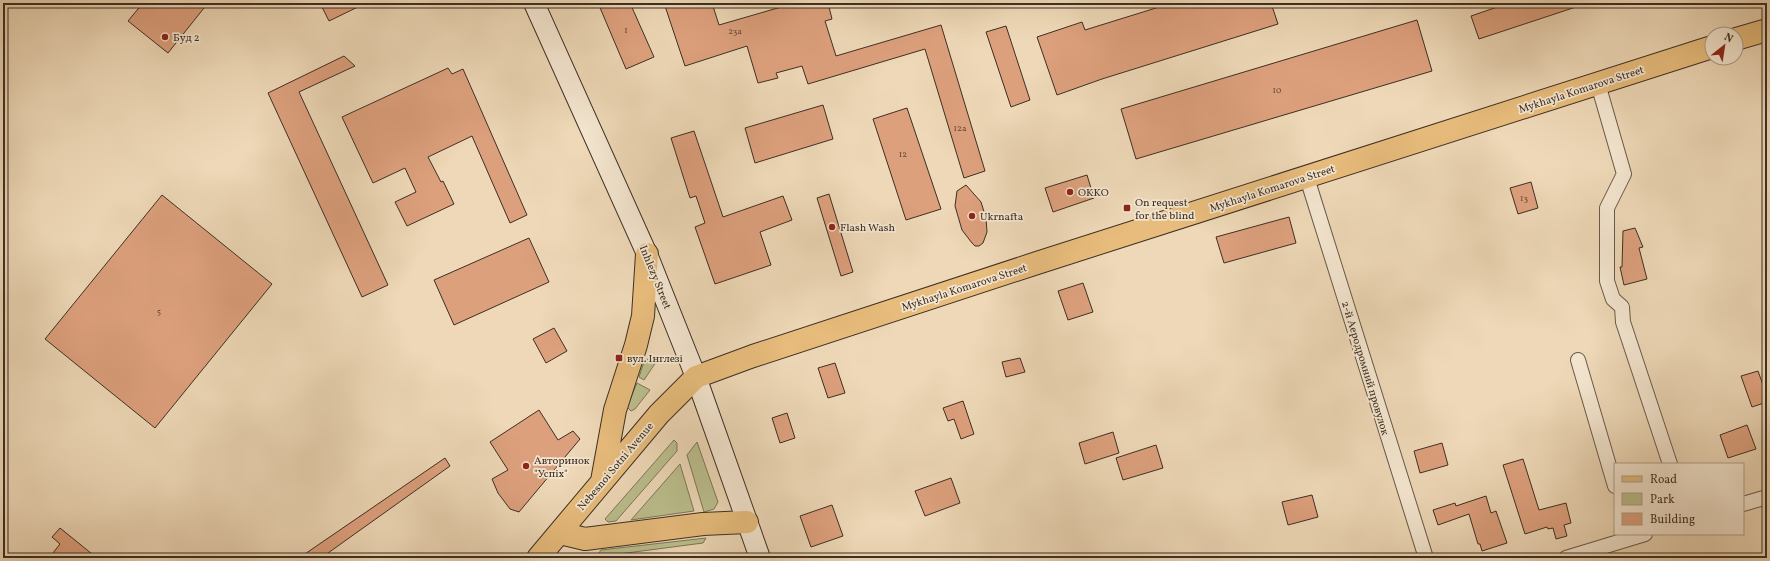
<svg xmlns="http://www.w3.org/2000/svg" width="1770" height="561" font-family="Vollkorn,serif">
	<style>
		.green { fill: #bbbe8d; stroke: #7c7658 }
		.building { fill: #dda07d; stroke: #3d2f23 }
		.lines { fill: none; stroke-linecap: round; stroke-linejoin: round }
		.minor-casing { stroke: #695948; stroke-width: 16 }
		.secondary-casing { stroke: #3d2f23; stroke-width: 22 }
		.primary-casing { stroke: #3d2f23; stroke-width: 24 }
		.minor { stroke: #f4e6d0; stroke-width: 14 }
		.secondary { stroke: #f4e6d0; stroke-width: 20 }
		.primary { stroke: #e7bc7c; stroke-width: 22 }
		.poi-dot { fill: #8f2418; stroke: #f4e6d0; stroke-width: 1.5 }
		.labels { text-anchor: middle; stroke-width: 3.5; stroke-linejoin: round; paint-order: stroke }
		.number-label { font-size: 9px; fill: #654b3a }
		.poi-label { font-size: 11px; fill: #3d2f23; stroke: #f4e6d0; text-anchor: start }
		.street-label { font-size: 11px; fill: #3d2f23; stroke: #f4e6d0 }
	</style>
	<rect width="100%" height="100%" fill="#eed8b7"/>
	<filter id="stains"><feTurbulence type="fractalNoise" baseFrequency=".005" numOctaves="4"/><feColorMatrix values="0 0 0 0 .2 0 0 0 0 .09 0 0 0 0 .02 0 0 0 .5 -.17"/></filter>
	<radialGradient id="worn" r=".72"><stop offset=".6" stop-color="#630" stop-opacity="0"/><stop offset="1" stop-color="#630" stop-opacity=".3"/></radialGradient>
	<!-- green -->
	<path class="green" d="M648,359L656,362L644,380L639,377L644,362Z
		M637,383L650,390L635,409L631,411L627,407Z
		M674,440L677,443V451L616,521L608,522L605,519Z
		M697,442L718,502L714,509L704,512L687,455Z
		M680,464L694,511L631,520Z
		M706,538L703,543L596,557L601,550Z"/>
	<!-- building -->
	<path class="building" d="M143,3H208L168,53L128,21Z
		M320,3H366L329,21Z
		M598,3H630L654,57L626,69Z
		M664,3H712L719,25L795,3H828L832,19L825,21L836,56L941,25L985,171L964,178L925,49L808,84L802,66L776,73L778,78L758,83L747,46L685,66Z
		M1172,3H1271L1278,24L1102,79L1057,95L1037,37L1082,22L1085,30Z
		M1509,3H1582V5L1479,39L1471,16Z
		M1417,20L1432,71L1136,159L1121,109Z
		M1006,26L1030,100L1011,107L986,32Z
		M344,56L355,66L299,92L388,285L362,297L268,93Z
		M448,68L452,74L463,69L527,215L510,223L472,136L428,157L441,182L443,181L454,204L407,226L395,202L416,192L405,168L373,183L342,117Z
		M823,105L833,139L755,163L745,128Z
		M907,108L941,209L906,220L873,119Z
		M694,131L723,217L783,196L792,220L760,232L771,265L715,284L695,227L705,223L696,196L690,198L671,138Z
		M1087,175L1094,198L1053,212L1045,188Z
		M1531,182L1538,208L1518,214L1510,188Z
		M966,185L981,202L986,218L987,232L983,243L979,246H975L972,243L962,230L955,206L957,191Z
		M829,194L853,272L841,276L817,198Z
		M162,195L272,284L155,428L45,339Z
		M1289,217L1296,243L1224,263L1216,237Z
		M1635,228L1643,247L1639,248L1647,279L1624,285L1620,267H1622L1623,231Z
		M529,238L549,282L454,325L434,280Z
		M1083,283L1093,312L1068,320L1058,291Z
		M554,328L567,351L546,363L533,339Z
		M1020,358L1025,372L1006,377L1002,362Z
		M835,363L845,393L828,398L818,368Z
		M1758,371L1767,396V402L1752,407L1741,376Z
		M963,401L974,434L961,439L954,419L948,421L943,408Z
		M539,410L558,440L573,431L580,439L519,512L510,509L498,493L492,479L508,470L490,442Z
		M787,413L795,438L780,443L772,418Z
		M1747,425L1756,449L1728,458L1720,435Z
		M1113,432L1119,453L1085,464L1079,443Z
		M1442,443L1448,465L1420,473L1414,451Z
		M1156,445L1163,468L1123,480L1116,458Z
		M445,458L450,466L321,558H299Z
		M1523,459L1539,510L1566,503L1571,523L1564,525L1567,536L1556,539L1553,528L1548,529L1547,527L1525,534L1503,465Z
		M951,478L960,503L925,516L915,491Z
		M1312,495L1318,517L1288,525L1282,502Z
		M1486,496L1491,513L1496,511L1507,543L1482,551L1480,544H1478L1469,514L1438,525L1433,510L1455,503L1456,506Z
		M832,505L843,536L811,547L800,516Z
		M60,528L97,558H49L60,544L52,537Z"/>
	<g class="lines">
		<defs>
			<path id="minor" d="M1598,84L1624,174L1607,208V281L1613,299L1622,307L1623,322L1670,464
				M1307,178L1426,558
				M1578,360L1615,486
				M1743,504L1767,497
				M1566,558L1645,534"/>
			<path id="secondary" d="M534,3L647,254L696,377L760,558"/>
			<path id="primary" d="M1736,39L1767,30
				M602,481L615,410L636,345L643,316L647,254
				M560,533L585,539L703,524L747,522
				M538,558L659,414L696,377L753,356L1037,263L1712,47"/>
		</defs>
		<!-- minor casing -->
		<use href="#minor" class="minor-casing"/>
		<!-- secondary casing -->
		<use href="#secondary" class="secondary-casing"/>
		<!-- primary casing -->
		<use href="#primary" class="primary-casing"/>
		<!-- minor -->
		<use href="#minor" class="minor"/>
		<!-- secondary -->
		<use href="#secondary" class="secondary"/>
		<!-- primary -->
		<use href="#primary" class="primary"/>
	</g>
	<!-- markers -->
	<g class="poi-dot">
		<circle cx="165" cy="37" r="4"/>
		<circle cx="1070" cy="192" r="4"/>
		<rect x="1123" y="204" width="8" height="8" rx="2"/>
		<circle cx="972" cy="216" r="4"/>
		<circle cx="832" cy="227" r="4"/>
		<rect x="615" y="354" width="8" height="8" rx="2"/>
		<circle cx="526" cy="466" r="4"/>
	</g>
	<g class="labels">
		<!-- number labels -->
		<g class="number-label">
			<text x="626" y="33">1</text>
			<text x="735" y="34">23а</text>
			<text x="1277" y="93">10</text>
			<text x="960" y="131">12а</text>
			<text x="903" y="157">12</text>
			<text x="1524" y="201">13</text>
			<text x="159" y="314">5</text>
		</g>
		<!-- poi labels -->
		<g class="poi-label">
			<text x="173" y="41">Буд 2</text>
			<text x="1078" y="196">OKKO</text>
			<text x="1135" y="206">On request<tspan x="1135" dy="13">for the blind</tspan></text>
			<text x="980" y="220">Ukrnafta</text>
			<text x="840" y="231">Flash Wash</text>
			<text x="627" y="362">вул. Інглезі</text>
			<text x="534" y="464">Авторинок<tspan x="534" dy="13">"Успіх"</tspan></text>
		</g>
		<!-- street labels -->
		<g class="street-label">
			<text transform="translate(1581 89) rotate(-18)" y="4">Mykhayla Komarova Street</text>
			<text transform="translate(1272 188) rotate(-18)" y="4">Mykhayla Komarova Street</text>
			<text transform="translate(656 277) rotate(68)" y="4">Inhlezy Street</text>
			<text transform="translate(964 287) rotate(-18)" y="4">Mykhayla Komarova Street</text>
			<text transform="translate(1366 368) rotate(73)" y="4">2-й Аеродромний провулок</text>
			<text transform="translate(615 466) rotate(-50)" y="4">Nebesnoi Sotni Avenue</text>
		</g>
	</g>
	<!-- margin -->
	<rect width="1770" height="561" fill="none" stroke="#eed8b7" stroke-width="16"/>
	<rect x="4" y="4" width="1762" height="553" fill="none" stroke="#3d2f23" stroke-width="2"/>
	<rect x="8" y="8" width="1754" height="545" fill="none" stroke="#3d2f23"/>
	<!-- legend -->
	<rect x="1614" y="463" width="130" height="72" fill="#f4e6d0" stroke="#ab9d8b"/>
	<rect x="1622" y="476" width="20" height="6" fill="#e7bc7c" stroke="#ab9d8b"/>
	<text x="1650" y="483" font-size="12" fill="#3d2f23">Road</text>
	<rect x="1622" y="493" width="20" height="12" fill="#bbbe8d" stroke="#ab9d8b"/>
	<text x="1650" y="503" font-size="12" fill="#3d2f23">Park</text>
	<rect x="1622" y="513" width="20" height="12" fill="#dda07d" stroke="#ab9d8b"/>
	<text x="1650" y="523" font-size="12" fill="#3d2f23">Building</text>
	<!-- north arrow -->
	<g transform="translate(1724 46) rotate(30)"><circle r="19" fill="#f4e6d0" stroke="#ab9d8b"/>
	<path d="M0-3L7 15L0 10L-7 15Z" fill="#8f2418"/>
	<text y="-6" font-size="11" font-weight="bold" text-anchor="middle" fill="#3d2f23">N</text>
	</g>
	<rect width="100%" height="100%" filter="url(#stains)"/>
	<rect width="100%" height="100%" fill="url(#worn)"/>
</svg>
